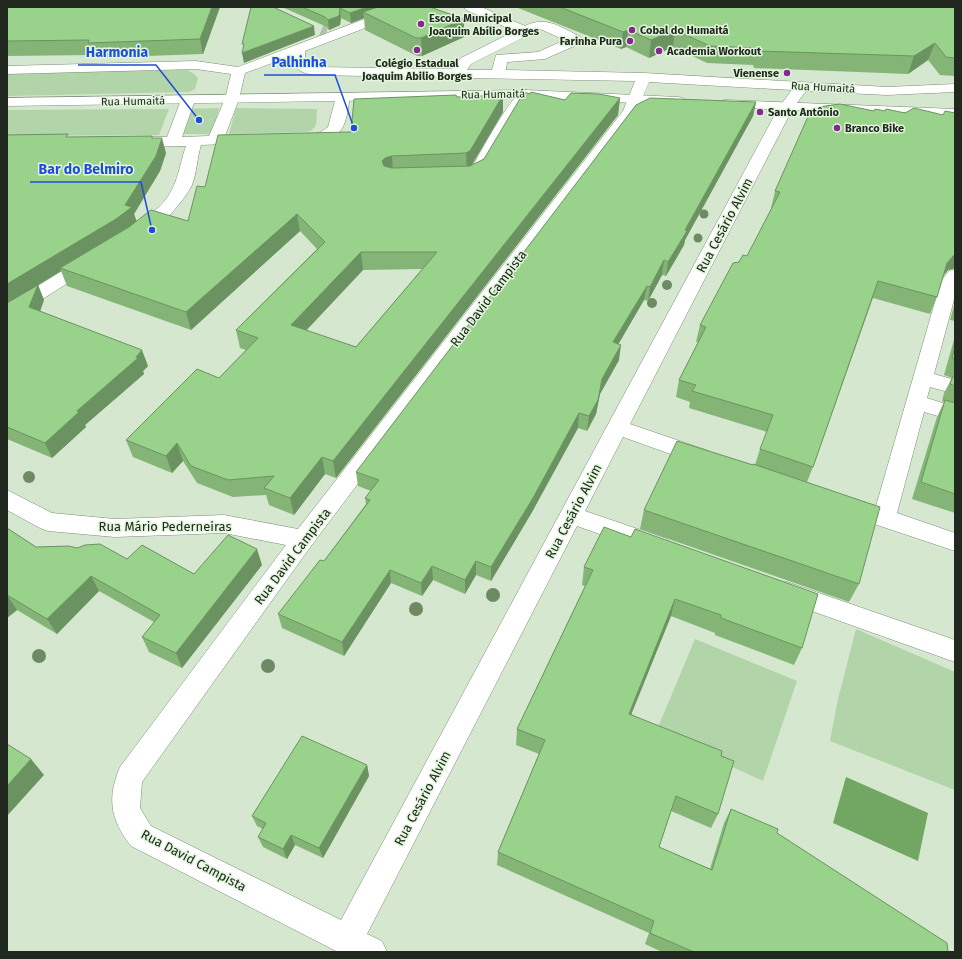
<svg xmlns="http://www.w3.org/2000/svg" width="962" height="959" font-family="'Fira Sans',sans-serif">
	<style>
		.green { fill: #b1d4a8 }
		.water { fill: #71a762 }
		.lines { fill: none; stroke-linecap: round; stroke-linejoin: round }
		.minor-tunnel { stroke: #b1c2ac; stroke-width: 14; stroke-dasharray: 14 7; stroke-linecap: butt }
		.minor-casing { stroke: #7b8d76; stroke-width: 1 }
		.major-casing { stroke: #7b8d76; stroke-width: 1 }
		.minor { fill: #fff; fill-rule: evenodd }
		.major { fill: #fff; fill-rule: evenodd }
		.tree { fill: #6e8a64 }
		.wall { fill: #84b577; fill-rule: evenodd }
		.shaded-wall { fill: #6b9361 }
		.building { fill: #99d28a; stroke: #6b9361; fill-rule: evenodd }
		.poi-dot { fill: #862792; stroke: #e2f6dc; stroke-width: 1.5 }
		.labels { text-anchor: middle; stroke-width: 3; stroke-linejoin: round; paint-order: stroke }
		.far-poi-label { font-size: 11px; font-weight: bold; fill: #21281f; stroke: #e2f6dc; text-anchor: start }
		.far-street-label { font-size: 11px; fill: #21281f; stroke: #e2f6dc }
		.street-label { font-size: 13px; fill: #21281f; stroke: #e2f6dc }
		.leader { fill: none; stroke: #1d4ed8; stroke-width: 1.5 }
		.callout-dot { fill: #1d4ed8; stroke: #e2f6dc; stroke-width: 1.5 }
		.callout-label { font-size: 14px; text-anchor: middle; font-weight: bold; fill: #1d4ed8; stroke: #e2f6dc; stroke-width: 3; stroke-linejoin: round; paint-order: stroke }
	</style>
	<rect width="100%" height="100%" fill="#d5e8cf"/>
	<!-- green -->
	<path class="green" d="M187,70L193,73L198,78L195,89L189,92L7,96V73Z
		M219,108L213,134H178L187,109Z
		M236,108L317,109C316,120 319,130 306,132L229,134Z
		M169,109L159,135L7,136V110Z
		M856,629L955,672V790L830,741L838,699Z
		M695,639L797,681L763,781L656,732Z"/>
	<!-- water -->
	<path class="water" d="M846,777L928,813L918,861L833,823Z"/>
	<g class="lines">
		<!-- minor-tunnel -->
		<path class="minor-tunnel" d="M321,31L326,33"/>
		<defs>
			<path id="minor" d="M396,7H414L412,10L305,51V61L315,67L452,69L461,58L515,31L466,10L464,7H481L525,26C547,15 561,28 581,37L583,40L581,43L545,59L507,62L506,70L644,73L887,87L955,84V92L887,95L806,91L793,108L630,424L709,451L712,457L709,463L701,465L623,437L585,511L667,539L671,546L667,553L659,555L577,526L367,934L382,941L387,952H338L131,846C110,819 107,798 120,767L286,545L224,533L115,537L48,531L40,528L7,510V490L52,513L115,519L224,515L298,529L623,111L635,81L313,75C302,73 292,68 291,56L245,73L239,99L225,136L251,137L254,140L251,143L201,145C197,158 197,172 192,185C184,201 161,227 145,235C141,237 137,236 133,235L130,231C137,221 150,215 159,207C178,189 178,169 186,146L132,147L127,145L124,142L127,139L132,137H167L181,100L183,97H193L195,100L182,137L209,136L225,99L231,74L196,69L7,74V66L196,61L238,67ZM540,29L565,40L538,52L496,55L492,70H467L471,64ZM649,82L792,90L779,107L341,920L151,826L140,808L142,782L311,546L635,115Z
				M525,90L530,91L532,94L518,114L483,175L470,181L455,179L453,176L455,173L471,169C480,154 511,93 525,90Z
				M343,93L348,94L350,97C346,120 346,136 320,142C313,143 306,144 299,142L296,139L299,136L319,133L328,127L336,97L338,94Z
				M89,257L95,258L98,262L95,266L14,317L7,319V305L83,258Z
				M955,269V296L934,374L955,380V394L930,387L927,398L955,407V421L924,412L897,513L955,533V551L841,513L838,507L841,501L849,498L876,506L941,281L949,271Z
				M787,582L955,640V662L778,599L775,592L778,585Z"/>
			<path id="major" d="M525,90L678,97L683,98L685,101L683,104L678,105L525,98L7,106V98Z
				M726,100L955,109V117L721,107L719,104L721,101Z"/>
		</defs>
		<!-- minor casing -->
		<use href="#minor" class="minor-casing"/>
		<!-- major casing -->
		<use href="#major" class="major-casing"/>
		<!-- minor -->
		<use href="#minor" class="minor"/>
		<!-- major -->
		<use href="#major" class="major"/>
	</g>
	<!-- trees -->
	<g class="tree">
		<circle cx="704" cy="214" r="4.5"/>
		<circle cx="698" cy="238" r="4.5"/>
		<circle cx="667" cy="285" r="5"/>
		<circle cx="652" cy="303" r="5"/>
		<circle cx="29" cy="477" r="6"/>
		<circle cx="493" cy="595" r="7"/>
		<circle cx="416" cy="609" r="7"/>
		<circle cx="39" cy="656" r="7"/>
		<circle cx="268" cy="666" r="7"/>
	</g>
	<!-- wall -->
	<path class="wall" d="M7,7H220L203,54L92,58L91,55L7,56Z
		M282,7H430L464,37L422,56H417L365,30L364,18L351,23L341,18L340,25L329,30L327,27Z
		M518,7H955V76L940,75L928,60L908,74L754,68L753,65L707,63L673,47L649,58L626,47L621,49L518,8Z
		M530,94L565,100L620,98L618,115L336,478L325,474L294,515L269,505L266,495L233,497L197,483L183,461L172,473L133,457L126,440L219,378L246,350L240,348L236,330L317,249L300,231L191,330L67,286L61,271L38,285L44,300L40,311L148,366L143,371L144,374L85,425L86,427L52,458L7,439V135L69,137L153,138L166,153L160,171L134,214L136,222L188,221L205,187L351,132L457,97L503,95V112L472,165L484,159ZM422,269L356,347L306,331L363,270Z
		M756,102L753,116L685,240L684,245L666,276L662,275L648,301L644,300L618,344L619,360L600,394L596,414L587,431L578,428L532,512L491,581L476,575L465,594L433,580L422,596L391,583L344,656L282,628L278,614L324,561L366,504L365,498L371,491L358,486L356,472Z
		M885,111L943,115L955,113V268L948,270L944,275L937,297L930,314L873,298L813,467L807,482L859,584L849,602L640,529L644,510L755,465L760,449L767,432L689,408L690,402L676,397L679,380L698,342H696L700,325L739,262L747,256L772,208H771L775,191L815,113Z
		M955,302V321L950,320Z
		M955,336V513L912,499L937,417L944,402L942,401L944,393L952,378L944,375Z
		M604,527L802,648L794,665L715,635V633L671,616L631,714L721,756L718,814L711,828L671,811L659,847L710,869L724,823L731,809L777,833L948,952H662L645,944L649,933L497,865L498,852L539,754L516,745L517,729L585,586L582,585L584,567Z
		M7,528L36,547L77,548L194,574L262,565L182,668L149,652L142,637L154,622L99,591L57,634L17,610L7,618Z
		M367,765L369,776L323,858L295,845L287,859L263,847L258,837L263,829L257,826L252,816Z"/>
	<!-- shaded-wall -->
	<path class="shaded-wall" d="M212,7H220L203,54L200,39Z
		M367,7H389L363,12L364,18L351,23L350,13Z
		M340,8L341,18L340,25L329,30L328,20Z
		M464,19V37L422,56L421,38Z
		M314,26L315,35L244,63L242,53Z
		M628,30L626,47L621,49L623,32Z
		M675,30L673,47L649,58L651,40Z
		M935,43L928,60L908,74L914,56Z
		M503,95V112L470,168L467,170L466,153Z
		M620,98L618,115L336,478L333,461Z
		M756,102L753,116L685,240L684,245L666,276L668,262Z
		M162,138L166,153L160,171L134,214L137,222L60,268L61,271L38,285L44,300L36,323L7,304V284L125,205Z
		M392,156L393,172L387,175L382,161L385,158Z
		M297,214L300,231L191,330L186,312Z
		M361,252L363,270L294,343L291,325Z
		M955,254V268L948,270L940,280L947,263Z
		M664,260L662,275L648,301L650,287Z
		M647,286L644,300L611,357L613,342Z
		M621,345L619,360L600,394L596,414L587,431L589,416L602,379Z
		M142,350L148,366L143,371L144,374L85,425L86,427L52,458L45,443L77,411L136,357Z
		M579,413L578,428L532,512L491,581V567Z
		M177,443L183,461L172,473L166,456Z
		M322,457L325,474L294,515L290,498Z
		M257,549L262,565L182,668L176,653Z
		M476,561V575L465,594V580Z
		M432,566L433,580L422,596L421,583Z
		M390,570L391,583L344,656L342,642Z
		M91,576L99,591L57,634L47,619Z
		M7,595L17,610L7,618Z
		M675,599L671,616L625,730L629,714Z
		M31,759L44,775L7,816V786Z
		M367,765L369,776L323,858L319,848Z
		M291,835L295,845L287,859L283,849Z"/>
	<!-- building -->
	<path class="building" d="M7,7H212L200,39L88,43L89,40L7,41Z
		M251,7H273L314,26L242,53L244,44H242Z
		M302,7H367L350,13L340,8L339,16L328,20L325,17Z
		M378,7H430L464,19L421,38H416L363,12Z
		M560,7H955V58L946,57L935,43L914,56L758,51L756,48L710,46L675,30L651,40L628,30L623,32Z
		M524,92L530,94L531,92L565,100L571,93L599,94L620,98L333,461L322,457L290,498L264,488L274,476L228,480L191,466L177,443L166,456L126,440L197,369L219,378L258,338L236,330L325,242L297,214L186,312L60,268L129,227L151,210L188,221L197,186L205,187L218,135L351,132L354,99L456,95L457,97L503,95L470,151L466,153L392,156L385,158L382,161L384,166L392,168L470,166L484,159ZM361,252H437L356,347L291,325Z
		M650,98L756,102L685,230L687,231L668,262L664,260L650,287L647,286L613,342L621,345L602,379L598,400L589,416L579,413L533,498L491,567L476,561L465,580L432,566L421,583L390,570L342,642L278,614L320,560L324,561L370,500L365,498L379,480L356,472L636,105Z
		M840,104L874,111L875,109L885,111L886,109L905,113L914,108L943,115L945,111L955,113V254L947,263L937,297L878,281L813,467L760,449L773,415L692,391L696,385L679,380L706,327L700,325L733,263L739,262L743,255L747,256L780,192L775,191L810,112L815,113L818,107Z
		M68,134L66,137L152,136V138H162L156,156L125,205L132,207L116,219L7,284V135Z
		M38,285L29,307L142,350L136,357L138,358L77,411L79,412L45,443L7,427V303Z
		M955,348V359L952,358Z
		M953,376H955V386L950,384Z
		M945,400L955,403V494L921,482Z
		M677,441L753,465V464L880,507L859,584L644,510Z
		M604,527L631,537L635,529L818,594L802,648L721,618V615L675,599L629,714L722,751L721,756L734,761L718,814L676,796L659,847L712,870L731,809L778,829L777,833L947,943L948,952H694L650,933L654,921L498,852L545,740L517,729L593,570L584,567Z
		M7,528L36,547L69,546L77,548L85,545L100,544L127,559L142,545L194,574L228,535L257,549L176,653L142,637L160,615L91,576L47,619L7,595Z
		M302,736L367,765L319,848L291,835L283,849L258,837L266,823L252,816Z
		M7,744L31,759L7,786Z"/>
	<!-- markers -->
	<g class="poi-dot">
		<circle cx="421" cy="24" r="4"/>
		<circle cx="632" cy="30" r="4"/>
		<circle cx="630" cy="41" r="4"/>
		<circle cx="417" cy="50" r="4"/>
		<circle cx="659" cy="51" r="4"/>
		<circle cx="787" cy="73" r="4"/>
		<circle cx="760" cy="112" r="4"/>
		<circle cx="837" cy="128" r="4"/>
	</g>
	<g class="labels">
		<!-- far-poi labels -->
		<g class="far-poi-label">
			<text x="429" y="22">Escola Municipal<tspan x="429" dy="13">Joaquim Abílio Borges</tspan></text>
			<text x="640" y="34">Cobal do Humaitá</text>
			<text x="622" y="45" text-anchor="end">Farinha Pura</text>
			<text x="667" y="55">Academia Workout</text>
			<text x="417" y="67" text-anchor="middle">Colégio Estadual<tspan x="417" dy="13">Joaquim Abilio Borges</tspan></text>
			<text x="779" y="77" text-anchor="end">Vienense</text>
			<text x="768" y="116">Santo Antônio</text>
			<text x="845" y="132">Branco Bike</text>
		</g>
		<!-- far-street labels -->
		<g class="far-street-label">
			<text transform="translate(823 87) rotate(3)" y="4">Rua Humaitá</text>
			<text transform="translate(493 94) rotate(-1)" y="4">Rua Humaitá</text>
			<text transform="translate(133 101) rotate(-1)" y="4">Rua Humaitá</text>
		</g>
		<!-- street labels -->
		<g class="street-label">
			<text transform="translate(724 225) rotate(-62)" y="5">Rua Cesário Alvim</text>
			<text transform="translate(488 298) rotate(-53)" y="5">Rua David Campista</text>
			<text transform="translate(573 511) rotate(-62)" y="5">Rua Cesário Alvim</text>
			<text x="165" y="531">Rua Mário Pederneiras</text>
			<text transform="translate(292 556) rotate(-53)" y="5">Rua David Campista</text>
			<text transform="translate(422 798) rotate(-62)" y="5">Rua Cesário Alvim</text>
			<text transform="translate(194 860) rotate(28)" y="5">Rua David Campista</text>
		</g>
	</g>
	<!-- callouts -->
	<path class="leader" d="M199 120L156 65H78M354 128L335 75H264M152 230L141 182H30"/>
	<g class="callout-dot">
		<circle cx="199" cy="120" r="4"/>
		<circle cx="354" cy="128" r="4"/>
		<circle cx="152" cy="230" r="4"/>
	</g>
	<g class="callout-label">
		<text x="117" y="57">Harmonia</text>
		<text x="299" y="67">Palhinha</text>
		<text x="86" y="174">Bar do Belmiro</text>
	</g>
	<!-- border -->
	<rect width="962" height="959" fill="none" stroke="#21281f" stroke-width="16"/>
</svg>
